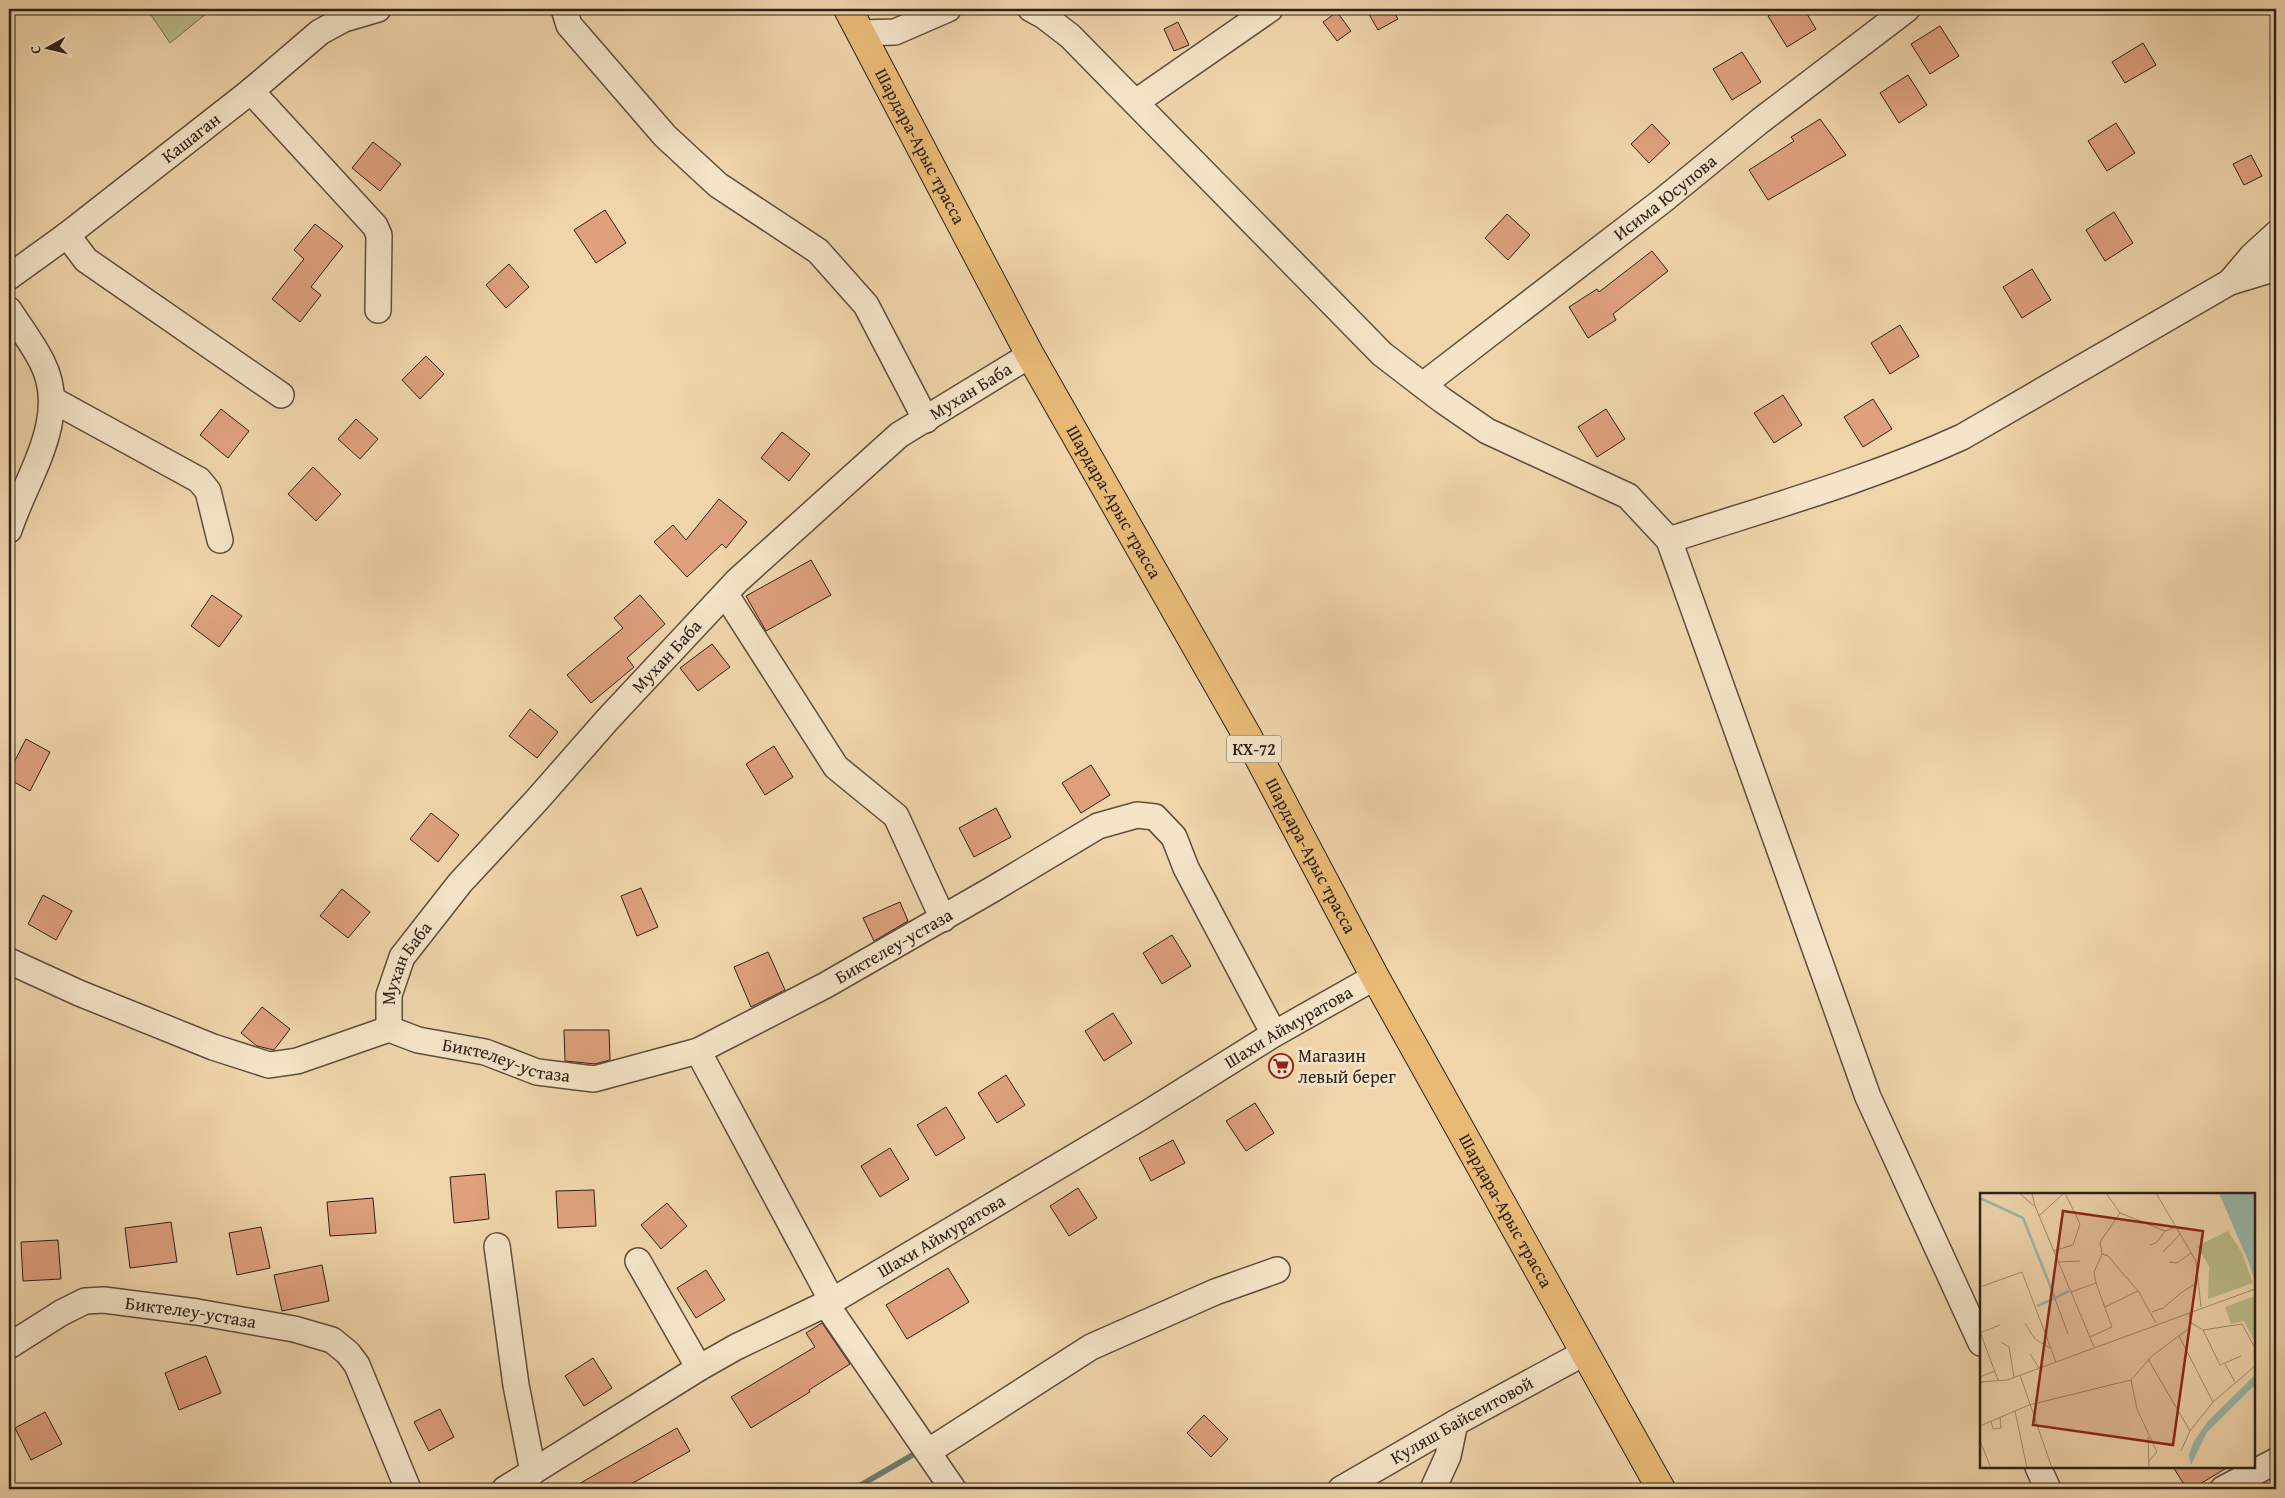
<svg xmlns="http://www.w3.org/2000/svg" width="2285" height="1498" font-family="'Gentium Book Plus',serif">
	<style>
		.green { fill: #babd88; stroke: #746f50 }
		.lines { fill: none; stroke-linecap: round; stroke-linejoin: round }
		.stream { stroke: #6e7c71; stroke-width: 5.5 }
		.building { fill: #dea07d; stroke: #2d2119 }
		.minor-casing { stroke: #5e4e3e; stroke-width: 28 }
		.major-casing { stroke: #2d2119; stroke-width: 30 }
		.minor { stroke: #f5e4c8; stroke-width: 25 }
		.major { stroke: #e8ba76; stroke-width: 28 }
		.labels { text-anchor: middle; stroke-width: 5; stroke-linejoin: round; paint-order: stroke }
		.shield { fill: #f5e4c8; stroke: #695c4e; stroke-width: 1 }
		.shield-label { font-size: 16px; font-weight: bold; fill: #2d2119 }
		.street-label { font-size: 18px; fill: #2d2119; stroke: #f5e4c8 }
		.poi-label { font-size: 18px; fill: #2d2119; stroke: #f5e4c8; text-anchor: start }
		.inset-river { fill: none; stroke: #9ab8ab; stroke-width: 2.5 }
		.inset-road { fill: none; stroke: #a28d71; stroke-width: 1 }
		.view { fill: #8f2418; fill-opacity: 0.15; stroke: #8f2418; stroke-width: 2.5 }
		.inset-edge { fill: none; stroke: #2d2119; stroke-width: 2.5 }
	</style>
	<rect width="100%" height="100%" fill="#f0d5ab"/>
	<filter id="stains"><feTurbulence type="fractalNoise" baseFrequency=".004" numOctaves="4"/><feColorMatrix values="0 0 0 0 .2 0 0 0 0 .09 0 0 0 0 .02 0 0 0 .5 -.17"/></filter>
	<radialGradient id="worn" r=".72"><stop offset=".6" stop-color="#630" stop-opacity="0"/><stop offset="1" stop-color="#630" stop-opacity=".3"/></radialGradient>
	<!-- green -->
	<path class="green" d="M147,9H212L170,43Z"/>
	<g class="lines">
		<!-- stream -->
		<path class="stream" d="M854,1489L916,1453L919,1456"/>
	</g>
	<!-- building -->
	<path class="building" d="M1366,9H1392L1398,19L1378,30Z
		M1780,9H1804L1816,29L1787,47L1768,16Z
		M1337,12L1351,31L1337,41L1323,22Z
		M1178,22L1189,45L1174,51L1164,29Z
		M1940,26L1959,56L1930,74L1911,44Z
		M2143,43L2156,65L2125,83L2112,62Z
		M1742,52L1761,82L1732,100L1713,69Z
		M1908,75L1927,105L1899,123L1880,93Z
		M1820,119L1846,155L1768,200L1749,170L1794,141L1791,137Z
		M2116,123L2135,153L2107,171L2088,141Z
		M1652,124L1670,143L1649,163L1631,144Z
		M373,142L401,164L380,191L352,168Z
		M2251,155L2262,176L2244,185L2233,164Z
		M605,210L626,243L596,263L574,230Z
		M2114,212L2133,243L2105,261L2086,230Z
		M1507,214L1530,235L1508,260L1485,238Z
		M315,224L343,246L311,287L321,295L300,322L272,299L304,259L294,250Z
		M1652,251L1668,271L1613,314L1616,320L1588,338L1569,307L1597,289L1599,292Z
		M509,264L529,287L506,308L486,285Z
		M2032,269L2051,300L2022,318L2003,287Z
		M1900,325L1919,356L1890,374L1871,343Z
		M426,356L444,374L420,399L402,380Z
		M1783,395L1802,425L1774,443L1754,413Z
		M1873,399L1892,429L1863,447L1844,417Z
		M221,409L249,431L228,458L200,435Z
		M1606,409L1625,439L1597,457L1578,427Z
		M356,419L378,439L360,459L338,439Z
		M782,432L810,454L789,481L761,458Z
		M313,467L341,494L316,521L288,494Z
		M719,499L747,522L726,548L722,544L687,577L654,542L673,525L686,540Z
		M811,560L831,595L766,631L746,596Z
		M212,595L242,616L219,647L191,626Z
		M640,595L665,624L627,658L634,667L591,703L567,675L623,628L614,618Z
		M712,644L730,667L698,691L680,668Z
		M530,709L558,732L537,758L509,736Z
		M26,739L50,752L30,791L9,779V772Z
		M774,746L793,777L765,795L746,764Z
		M1091,765L1110,795L1081,813L1062,783Z
		M996,808L1011,837L974,857L959,828Z
		M431,813L459,835L438,862L410,839Z
		M641,888L658,927L637,936L621,896Z
		M342,889L370,912L348,938L320,916Z
		M43,895L72,911L56,940L28,924Z
		M900,902L908,921L874,941L863,918Z
		M1172,935L1191,966L1162,984L1143,953Z
		M768,952L785,990L751,1007L734,967Z
		M262,1007L290,1029L274,1050L257,1046L241,1033Z
		M1113,1013L1132,1043L1104,1061L1085,1031Z
		M564,1030H609L610,1060L595,1064L565,1061Z
		M1006,1075L1025,1105L997,1123L978,1093Z
		M1255,1103L1274,1133L1246,1151L1226,1121Z
		M946,1107L965,1138L936,1156L917,1125Z
		M1173,1140L1185,1163L1151,1181L1139,1158Z
		M890,1148L909,1179L880,1197L861,1166Z
		M485,1174L489,1219L454,1223L450,1177Z
		M1078,1188L1097,1218L1069,1236L1050,1206Z
		M594,1190L596,1226L558,1228L556,1191Z
		M373,1198L376,1233L330,1236L327,1202Z
		M667,1203L687,1226L661,1249L641,1225Z
		M171,1222L177,1262L130,1268L125,1228Z
		M261,1227L270,1268L237,1275L229,1233Z
		M58,1240L61,1279L23,1281L21,1242Z
		M322,1265L329,1301L282,1311L274,1275Z
		M948,1268L969,1302L907,1339L886,1305Z
		M706,1270L725,1300L696,1318L677,1288Z
		M822,1323L850,1364L809,1390L810,1392L751,1428L731,1397L815,1347L806,1333Z
		M206,1356L221,1393L179,1410L165,1373Z
		M593,1358L612,1388L584,1406L565,1376Z
		M440,1409L454,1437L429,1451L414,1422Z
		M45,1412L62,1444L31,1460L15,1428Z
		M1204,1415L1228,1439L1211,1457L1187,1433Z
		M677,1428L690,1451L622,1489H570Z
		M2173,1467H2228L2192,1489H2187Z"/>
	<g class="lines">
		<defs>
			<g id="minor">
				<path d="M564,9L569,25L665,136L718,185L818,251L866,305L926,420"/>
				<path d="M1031,9L1044,16L1070,36L1382,354L1442,400L1487,431L1628,496L1669,540L1868,1097L1981,1343"/>
				<path d="M860,33L895,32L948,9"/>
				<path d="M251,91L375,226L379,235L378,310"/>
				<path d="M1136,102L1270,9"/>
				<path d="M67,235L86,260L281,395"/>
				<path id="s1" d="M9,277L67,235L251,91L320,32L344,19L378,9"/>
				<path d="M2230,282L2252,256L2276,234"/>
				<path d="M9,310C20,327 33,344 42,362C71,418 26,477 9,530"/>
				<path id="s2" d="M1423,385L1662,201L1760,121L1907,9"/>
				<path d="M53,400L199,480L208,491L220,540"/>
				<path d="M1669,540C1767,508 1868,480 1962,437L2230,282L2276,268"/>
				<path d="M726,595L836,767L896,816L943,919"/>
				<path d="M9,961L79,993L213,1047L269,1065L297,1061L389,1029"/>
				<path id="s3" d="M389,1029L418,1040L485,1052L537,1072L594,1079L698,1051L826,985L993,889L1098,826L1137,815L1155,817L1174,837L1186,868L1274,1034"/>
				<path id="s4" d="M389,1029V995L402,957L460,883L536,801L608,719L737,581L899,435L1030,355"/>
				<path d="M698,1051L832,1301"/>
				<path d="M497,1246L516,1385L533,1472"/>
				<path d="M638,1261L699,1368"/>
				<path d="M826,1304L953,1489"/>
				<path id="s5" d="M9,1346L61,1313L85,1301L104,1300L197,1312L294,1329L332,1340L348,1353L357,1365L408,1489"/>
				<path d="M929,1451L1091,1347L1215,1292L1277,1270"/>
				<path d="M2038,1467L2048,1489"/>
				<path id="s6" d="M505,1489L699,1368L736,1347L832,1301L1143,1116L1274,1034L1375,977"/>
				<path id="s7" d="M1341,1489L1455,1423L1584,1353"/>
				<path d="M1433,1489L1448,1456L1455,1423"/>
				<path d="M2223,1489L2276,1461"/>
			</g>
			<g id="major">
				<path id="s8" d="M848,9L1030,355L1249,739L1375,977L1661,1489"/>
			</g>
		</defs>
		<!-- minor casing -->
		<use href="#minor" class="minor-casing"/>
		<!-- major casing -->
		<use href="#major" class="major-casing"/>
		<!-- minor -->
		<use href="#minor" class="minor"/>
		<!-- major -->
		<use href="#major" class="major"/>
	</g>
	<!-- icons -->
	<defs>
		<symbol id="supermarket-ring" viewBox="-11 -11 22 22"><circle r="9.5" fill="#f5e4c8" stroke="#8f2418" stroke-width="1.5"/><path d="M-6-5.5h2.5l.6 2H6L4.5 2H-2.5L-4.4-4H-6ZM-1.5 3.2a1.3 1.3 0 1 0 .1 0ZM3 3.2a1.3 1.3 0 1 0 .1 0Z" fill="#8f2418"/></symbol>
	</defs>
	<g fill-rule="evenodd">
		<use href="#supermarket-ring" x="1267" y="1052" width="28" height="28"/>
	</g>
	<g class="labels">
		<!-- shield labels -->
		<rect class="shield" x="1226.5" y="735.5" width="55" height="27" rx="4"/>
		<g class="shield-label">
			<text x="1254" y="755">КХ-72</text>
		</g>
		<!-- street labels -->
		<g class="street-label">
			<text dy="6" stroke="none"><textPath href="#s1" startOffset="229">Кашаган</textPath></text>
			<text dy="6" stroke="none"><textPath href="#s8" startOffset="155">Шардара-Арыс трасса</textPath></text>
			<text dy="6" stroke="none"><textPath href="#s2" startOffset="306">Исима Юсупова</textPath></text>
			<text dy="6" stroke="none"><textPath href="#s4" startOffset="880">Мухан Баба</textPath></text>
			<text dy="6" stroke="none"><textPath href="#s8" startOffset="560">Шардара-Арыс трасса</textPath></text>
			<text dy="6" stroke="none"><textPath href="#s4" startOffset="475">Мухан Баба</textPath></text>
			<text dy="6" stroke="none"><textPath href="#s8" startOffset="965">Шардара-Арыс трасса</textPath></text>
			<text dy="6" stroke="none"><textPath href="#s3" startOffset="542">Биктелеу-устаза</textPath></text>
			<text dy="6" stroke="none"><textPath href="#s4" startOffset="70">Мухан Баба</textPath></text>
			<text dy="6" stroke="none"><textPath href="#s6" startOffset="910">Шахи Аймуратова</textPath></text>
			<text dy="6" stroke="none"><textPath href="#s3" startOffset="122">Биктелеу-устаза</textPath></text>
			<text dy="6" stroke="none"><textPath href="#s8" startOffset="1370">Шардара-Арыс трасса</textPath></text>
			<text dy="6" stroke="none"><textPath href="#s6" startOffset="505">Шахи Аймуратова</textPath></text>
			<text dy="6" stroke="none"><textPath href="#s5" startOffset="195">Биктелеу-устаза</textPath></text>
			<text dy="6" stroke="none"><textPath href="#s7" startOffset="139">Куляш Байсеитовой</textPath></text>
		</g>
		<!-- poi labels -->
		<g class="poi-label">
			<text x="1298" y="1062">Магазин<tspan x="1298" dy="21">левый берег</tspan></text>
		</g>
	</g>
	<!-- overview -->
	<g transform="translate(1980 1193)">
		<rect width="275" height="275" fill="#f0d5ab"/>
		<path d="M248,38L262,60L273,90L228,106L229,73L217,53ZM275,103V149L264,128L251,131L245,114Z" fill="#babd88"/>
		<path d="M239,0H275V89L269,70ZM275,182V192L227,239L211,272L209,262L213,250L228,228Z" fill="#9ab8ab"/>
		<path class="inset-river" d="M0,5L43,25L75,105L57,113M75,105L89,98"/>
		<path class="inset-road" d="M39,0L54,13M52,0L55,13L114,154M126,0L140,20L185,38L196,34M176,0L216,68L221,114M59,23L84,0M170,52L176,50L185,38M74,58L93,52L100,31L85,0M183,59L200,41M122,61L128,63L159,99L176,130M122,61L120,49L140,20M78,69L100,68M189,69L197,70L211,60M0,94L42,79L76,169M91,99L116,90M75,106L88,141M125,114L158,98M172,119L183,115L202,99L217,90M45,130L55,146L70,155M211,130L223,137L262,131L275,155M223,137L240,172L261,163M0,139L18,187M0,140L20,132M199,143L233,209M110,144L132,134L116,90L114,79L122,61M21,149L29,154L34,184M50,161L59,175M168,166L210,238M245,171L255,189M40,182L72,275M0,184L15,178M151,187L157,216L177,259L169,268M0,189L27,187L275,96M35,218L47,275M11,228L13,236L21,235L20,224M0,233L49,212L151,187L172,163L208,136L211,130L209,120M168,244L169,275M0,248L11,275M201,258L210,238L233,209L275,173"/>
		<path class="view" d="M83,18L223,38L193,252L53,232Z"/>
		<rect width="275" height="275" class="inset-edge"/>
	</g>
	<!-- margin -->
	<rect width="2285" height="1498" fill="none" stroke="#f0d5ab" stroke-width="30"/>
	<rect x="10" y="10" width="2265" height="1478" fill="none" stroke="#2d2119" stroke-width="2.5"/>
	<rect x="15" y="15" width="2255" height="1468" fill="none" stroke="#2d2119"/>
	<!-- north arrow -->
	<g transform="translate(48 48) rotate(262)" stroke="#f5e4c8" stroke-width="4" paint-order="stroke">
	<path d="M0-4L9 19L0 12L-9 19Z" fill="#2d2119"/>
	<text y="-8" font-size="14" font-weight="bold" text-anchor="middle" fill="#2d2119">С</text>
	</g>
	<rect width="100%" height="100%" filter="url(#stains)"/>
	<rect width="100%" height="100%" fill="url(#worn)"/>
</svg>
